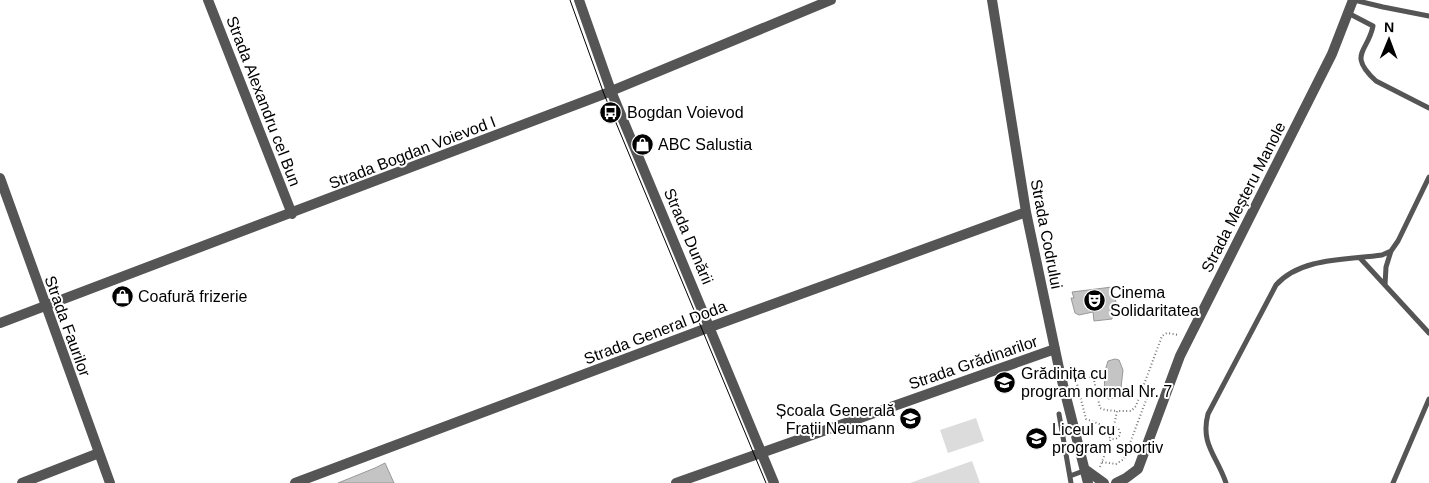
<svg xmlns="http://www.w3.org/2000/svg" width="1429" height="483" font-family="Helvetica,sans-serif">
	<style>
		.green { fill: #dcdcdc }
		.building { fill: #c4c4c4; stroke: #999 }
		.lines { fill: none; stroke-linecap: round; stroke-linejoin: round }
		.path { stroke: #777; stroke-width: 2; stroke-dasharray: 1 2.5; stroke-linecap: butt }
		.service { stroke: #555; stroke-width: 5 }
		.minor { stroke: #555; stroke-width: 10 }
		.tram { stroke: #000; stroke-width: 1 }
		.labels { text-anchor: middle; stroke-width: 4; stroke-linejoin: round; paint-order: stroke }
		.street-label { font-size: 16px; fill: #000; stroke: #fff }
		.poi-label { font-size: 16px; fill: #000; stroke: #fff; text-anchor: start }
	</style>
	<rect width="100%" height="100%" fill="#fff"/>
	<!-- green -->
	<path class="green" d="M976,418L984,441L948,453L940,430Z
		M972,461L980,483H910Z"/>
	<!-- building -->
	<path class="building" d="M1112,287L1117,306L1114,309L1112,319L1094,321L1093,312L1079,315L1075,313L1071,298H1074L1072,292Z
		M1115,359L1119,360L1123,370L1120,397L1108,399V396L1104,395L1105,371L1108,361Z
		M385,463L394,483H338L375,468Z"/>
	<g class="lines">
		<!-- path -->
		<path class="path" d="M1070,376H1075L1086,419L1110,428
			M1075,376L1090,377L1094,380L1100,408L1105,410L1117,411
			M1114,426L1117,411H1131L1136,406L1162,336L1167,333L1179,335
			M1108 433a6 6 0 1 1 12 0a6 6 0 1 1-12 0Z
			M1102,462L1116,464L1124,459L1151,387L1157,390
			M1100,467L1111,438"/>
		<!-- service -->
		<path class="service" d="M1354,0L1383,7L1429,16
			M1348,13L1373,26C1368,52 1347,54 1376,81L1429,108
			M1360,258L1429,333
			M1385,285L1386,267L1391,251
			M1059,414L1071,483
			M1070,476L1086,470
			M1226,483C1217,456 1200,444 1208,414L1276,285C1301,257 1348,260 1382,255L1391,251L1398,241L1429,177
			M1393,483L1429,399"/>
		<!-- minor -->
		<path class="minor" d="M208,0L292,214
			M579,0L611,91L774,483
			M992,0L1026,212L1060,373L1088,483
			M0,178L110,483
			M0,323L604,94L831,0
			M1086,470L1104,483
			M22,483L99,453
			M295,483L702,330L1026,212
			M676,483L1055,349
			M1116,483L1126,478L1138,469L1180,356L1332,54L1353,0"/>
		<!-- tram -->
		<path class="tram" d="M570,0L604,94L766,483"/>
	</g>
	<!-- icons -->
	<defs>
		<symbol id="bus-disc" viewBox="-11 -11 22 22"><circle r="9.5" fill="#000" stroke="#fff"/><path d="M-5-6H5V4H4V6H2V4H-2V6H-4V4H-5ZM-3.5-4V0h7V-4ZM-3.5 1.2v1.5H-2V1.2ZM2 1.2v1.5H3.5V1.2Z" fill="#fff"/></symbol>
		<symbol id="shop-disc" viewBox="-11 -11 22 22"><circle r="9.5" fill="#000" stroke="#fff"/><path d="M-5-2.5h2.3a2.7 3.5 0 0 1 5.4 0H5L5.5 6h-11ZM-1.5-2.5h3a1.5 2.3 0 0 0-3 0Z" fill="#fff"/></symbol>
		<symbol id="theatre-disc" viewBox="-11 -11 22 22"><circle r="9.5" fill="#000" stroke="#fff"/><path d="M-5-5.5Q0-4 5-5.5V0Q5 5 0 6Q-5 5-5 0ZM-3.3-2.5H-1v1.5H-3.3ZM1-2.5H3.3v1.5H1ZM-2.8 1Q0 5.5 2.8 1Z" fill="#fff"/></symbol>
		<symbol id="school-disc" viewBox="-11 -11 22 22"><circle r="9.5" fill="#000" stroke="#fff"/><path d="M0-5L7-2L0 1L-7-2ZM-4 1L0 2.5L4 1V4Q0 6-4 4Z" fill="#fff"/></symbol>
	</defs>
	<g fill-rule="evenodd">
		<use href="#bus-disc" x="598" y="100" width="25" height="25"/>
		<use href="#shop-disc" x="630" y="132" width="25" height="25"/>
		<use href="#shop-disc" x="110" y="284" width="25" height="25"/>
		<use href="#theatre-disc" x="1082" y="288" width="25" height="25"/>
		<use href="#school-disc" x="992" y="370" width="25" height="25"/>
		<use href="#school-disc" x="898" y="406" width="25" height="25"/>
		<use href="#school-disc" x="1024" y="426" width="25" height="25"/>
	</g>
	<g class="labels">
		<!-- street labels -->
		<g class="street-label">
			<text transform="translate(264 101) rotate(69)" y="6">Strada Alexandru cel Bun</text>
			<text transform="translate(412 152) rotate(-21)" y="6">Strada Bogdan Voievod I</text>
			<text transform="translate(1243 197) rotate(-63)" y="6">Strada Meșteru Manole</text>
			<text transform="translate(1047 234) rotate(79)" y="6">Strada Codrului</text>
			<text transform="translate(689 236) rotate(67)" y="6">Strada Dunării</text>
			<text transform="translate(68 326) rotate(70)" y="6">Strada Faurilor</text>
			<text transform="translate(655 332) rotate(-21)" y="6">Strada General Doda</text>
			<text transform="translate(973 362) rotate(-19)" y="6">Strada Grădinarilor</text>
		</g>
		<!-- poi labels -->
		<g class="poi-label">
			<text x="627" y="118">Bogdan Voievod</text>
			<text x="658" y="150">ABC Salustia</text>
			<text x="1110" y="298">Cinema<tspan x="1110" dy="18">Solidaritatea</tspan></text>
			<text x="138" y="302">Coafură frizerie</text>
			<text x="1021" y="379">Grădinița cu<tspan x="1021" dy="18">program normal Nr. 7</tspan></text>
			<text x="895" y="416" text-anchor="end">Școala Generală<tspan x="895" dy="18">Frații Neumann</tspan></text>
			<text x="1052" y="435">Liceul cu<tspan x="1052" dy="18">program sportiv</tspan></text>
		</g>
	</g>
	<!-- north arrow -->
	<g transform="translate(1389 40) rotate(1)" stroke="#ffffff" stroke-width="4" paint-order="stroke">
	<path d="M0-4L9 19L0 12L-9 19Z" fill="#000000"/>
	<text y="-8" font-size="14" font-weight="bold" text-anchor="middle" fill="#000000">N</text>
	</g>
</svg>
